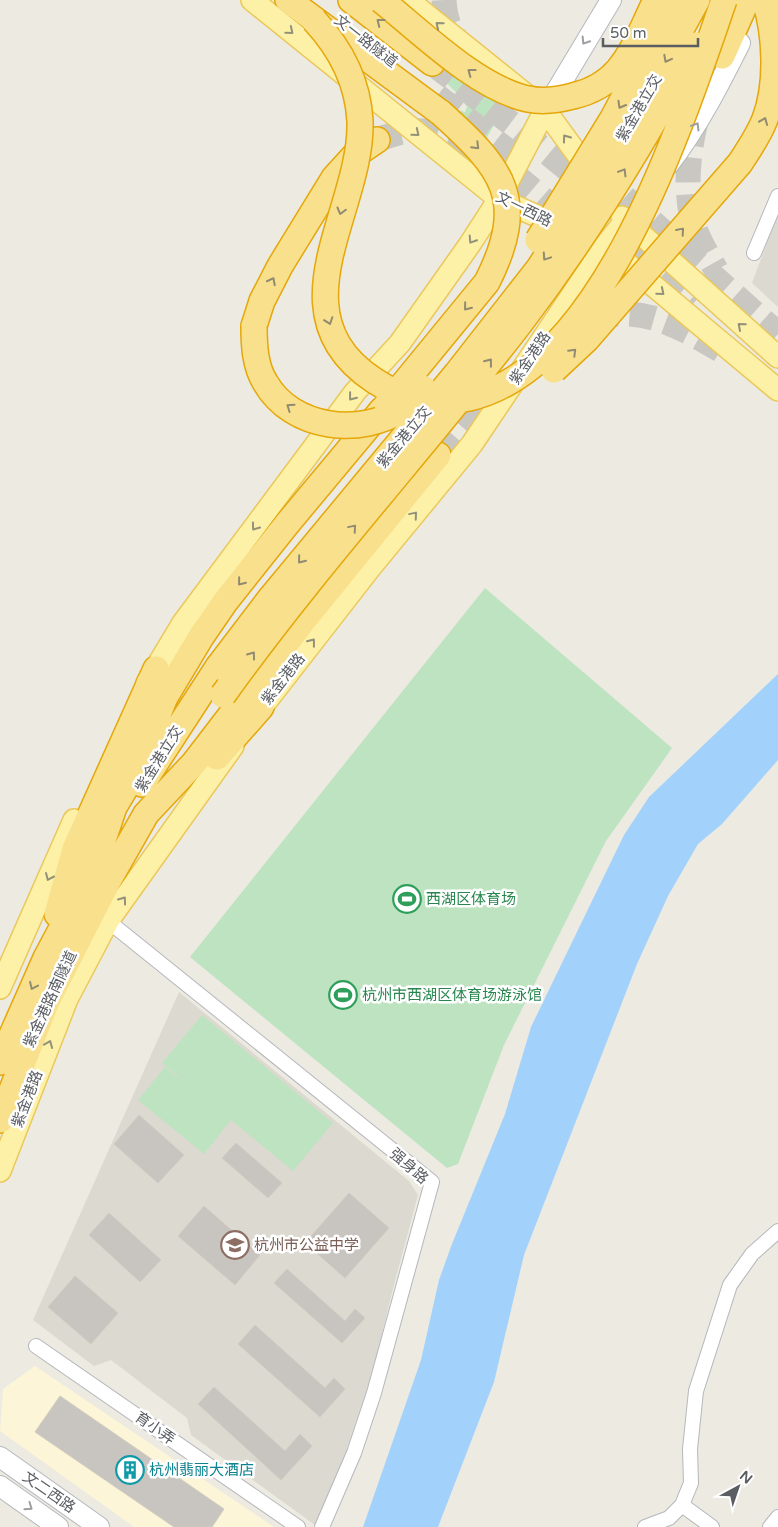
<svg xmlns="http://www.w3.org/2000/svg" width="778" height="1527" font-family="'Varela Round','Noto Sans SC',sans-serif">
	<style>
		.commercial { fill: #fcf5d7 }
		.education { fill: #dcd9d0 }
		.green { fill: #bee3c0 }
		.water { fill: #a2d2fb }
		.building { fill: #c8c4bf; stroke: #d1ccc0 }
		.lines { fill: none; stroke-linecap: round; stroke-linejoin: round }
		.highway-tunnel { stroke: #c8c7c1; stroke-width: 25; stroke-dasharray: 25 12; stroke-linecap: butt }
		.street-casing { stroke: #b4b7bc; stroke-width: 16 }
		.secondary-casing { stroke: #b5b8be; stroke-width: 22 }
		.primary-casing { stroke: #ebc85b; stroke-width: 24 }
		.highway-casing { stroke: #e5a709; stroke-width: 28 }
		.street { stroke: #fff; stroke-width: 14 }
		.secondary { stroke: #fff; stroke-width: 20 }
		.primary { stroke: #fcf1a7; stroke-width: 21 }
		.highway { stroke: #f8e08c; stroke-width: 25 }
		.highway-bridge-casing { stroke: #e5a709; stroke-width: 28; stroke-linecap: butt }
		.highway-bridge { stroke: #f8e08c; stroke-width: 25 }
		.oneway { stroke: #918b71 }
		.oneway2 { stroke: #93917a }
		.oneway3 { stroke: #9c9ea1 }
		.labels { text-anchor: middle; stroke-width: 5; stroke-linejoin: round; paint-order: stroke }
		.street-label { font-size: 15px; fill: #5a5d62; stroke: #fff }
		.leisure-label { font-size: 15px; fill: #27864d; stroke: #fff; text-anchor: start }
		.education-label { font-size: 15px; fill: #785e54; stroke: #fff; text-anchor: start }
		.culture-label { font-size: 15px; fill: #0d838f; stroke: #fff; text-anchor: start }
	</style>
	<rect width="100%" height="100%" fill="#eceae1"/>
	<!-- commercial -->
	<path class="commercial" d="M35,1366L274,1527H134L0,1431L3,1389Z"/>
	<!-- education -->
	<path class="education" d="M778,213V307L752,283Z
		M179,992L409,1181L418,1195L391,1296L374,1368L343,1460L315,1525L191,1435L187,1418L111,1360L94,1366L33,1320Z"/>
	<!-- green -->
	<path class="green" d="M440,57L505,105L482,146L450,108L465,112L467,107C459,91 443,84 436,67Z
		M485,588L672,748L606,841L504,1045L458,1164L447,1168L190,957Z
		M202,1015L333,1123L293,1171L231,1120L204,1154L138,1100L165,1067L192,1088L162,1063Z"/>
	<!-- water -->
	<path class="water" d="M778,674V760L722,824L698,844L668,896L637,964L524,1255L494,1382L438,1527H363L421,1360L439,1280L452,1244L505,1114L531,1027L591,903L624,835L649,797Z"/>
	<!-- building -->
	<path class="building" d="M139,1115L184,1155L158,1183L114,1144Z
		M236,1143L282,1183L268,1198L222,1158Z
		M349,1193L389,1228L345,1278L305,1243Z
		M204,1206L260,1255L235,1285L178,1236Z
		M109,1213L161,1260L140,1282L89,1235Z
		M287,1269L345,1321L355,1309L365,1318L342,1343L274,1283Z
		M75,1276L118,1313L91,1344L48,1307Z
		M255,1325L325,1388L334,1378L345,1389L320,1417L238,1344Z
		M214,1387L285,1451L300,1434L312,1446L281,1480L198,1404Z
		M60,1396L224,1509L212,1527H174L35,1432Z"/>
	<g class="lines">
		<!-- highway-tunnel -->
		<path class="highway-tunnel" d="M444,0C445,18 450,32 461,46
			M432,63L516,127L593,190
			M437,96L522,162
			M696,121C688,155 684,191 694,225C698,240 708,255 716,270
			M377,140C391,135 406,129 421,131C481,138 528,187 572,224
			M597,173L778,334
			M576,206L692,305
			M593,318C645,303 686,330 730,356
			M438,455L500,383"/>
		<defs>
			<path id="street" d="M754,253L778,196
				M108,921L432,1182L374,1393L354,1453L322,1527
				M36,1346L298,1527
				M682,1505L712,1527
				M645,1527L669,1518L682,1505L691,1483L690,1449L696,1391L730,1285L752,1254L778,1231
				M770,1527L778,1517"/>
			<path id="secondary" d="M545,110L611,0
				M669,164C698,126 719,85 740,43
				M0,1457L99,1527
				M0,1486L58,1527"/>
			<path id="primary" d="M252,0L499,199L564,228
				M408,0L545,110L593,176
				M622,217L778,357
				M606,246L778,390
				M147,683L183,623L355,392L400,343L470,244L499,199L545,110
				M251,721L370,568L472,444L605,246L625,221
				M0,988L74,820
				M0,1171L67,999L108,921L233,746"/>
			<path id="highway" d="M288,0L441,113
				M351,0L432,63
				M722,56L747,0
				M740,163C749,149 759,135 765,119C778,84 776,36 765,0
				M254,326L262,301L280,266L334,178L355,155L377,140
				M217,757L261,707
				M142,784L218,667
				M95,864L114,807L136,770L165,697L201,637L225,602L287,524L382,410
				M57,914L75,849L156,669
				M0,1062L46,958L103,851
				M0,1120L47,1001L108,881L146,814L194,763L307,616L438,455"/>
		</defs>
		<!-- street casing -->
		<use href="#street" class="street-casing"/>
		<!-- secondary casing -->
		<use href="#secondary" class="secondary-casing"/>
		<!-- primary casing -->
		<use href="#primary" class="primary-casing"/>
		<!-- highway casing -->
		<use href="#highway" class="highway-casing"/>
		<!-- street -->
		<use href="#street" class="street"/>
		<!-- secondary -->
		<use href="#secondary" class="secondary"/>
		<!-- primary -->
		<use href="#primary" class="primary"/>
		<!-- highway -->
		<use href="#highway" class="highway"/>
		<defs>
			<path id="highway-bridge" d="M381,0C421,32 477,88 528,99C542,102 558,100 573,96C590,92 606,84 618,70C635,50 644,24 656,0
				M314,20C341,49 358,81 360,121C363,210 271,313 375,381C403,400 437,405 469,398C605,367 683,118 724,0
				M538,240L613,118L676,0
				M254,326C254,345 255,366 265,382C292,430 362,437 404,408C411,403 417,395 423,388
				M554,370L586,340L740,163
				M387,404L487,282C529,199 502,168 441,113
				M218,667L269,600L457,373L539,268L612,155L697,0
				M223,695C316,565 424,448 521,322C587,235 645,141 696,45"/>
		</defs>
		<!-- highway-bridge casing -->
		<use href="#highway-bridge" class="highway-bridge-casing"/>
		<!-- highway-bridge -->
		<use href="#highway-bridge" class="highway-bridge"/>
	</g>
	<!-- one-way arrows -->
	<defs><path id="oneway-chevron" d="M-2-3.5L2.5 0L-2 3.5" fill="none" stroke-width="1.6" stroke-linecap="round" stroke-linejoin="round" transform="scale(1.25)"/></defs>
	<g class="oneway">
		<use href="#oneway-chevron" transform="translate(380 22) rotate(-142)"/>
		<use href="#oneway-chevron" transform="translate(667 59) rotate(118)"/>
		<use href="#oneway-chevron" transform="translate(471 72) rotate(-143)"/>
		<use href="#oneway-chevron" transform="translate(621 105) rotate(120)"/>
		<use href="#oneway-chevron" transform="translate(764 121) rotate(-68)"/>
		<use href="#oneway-chevron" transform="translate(476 146) rotate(45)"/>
		<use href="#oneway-chevron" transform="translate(623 172) rotate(-59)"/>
		<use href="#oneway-chevron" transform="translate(341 211) rotate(105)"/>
		<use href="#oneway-chevron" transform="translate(681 231) rotate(-49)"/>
		<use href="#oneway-chevron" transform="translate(546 257) rotate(124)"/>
		<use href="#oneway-chevron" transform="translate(272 281) rotate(-63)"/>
		<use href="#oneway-chevron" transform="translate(467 307) rotate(129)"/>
		<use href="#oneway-chevron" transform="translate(329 321) rotate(71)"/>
		<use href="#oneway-chevron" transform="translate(573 352) rotate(-45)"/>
		<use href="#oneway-chevron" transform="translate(489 362) rotate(-52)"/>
		<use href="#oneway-chevron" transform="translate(290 407) rotate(-145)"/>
		<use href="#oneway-chevron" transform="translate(353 528) rotate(-50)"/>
		<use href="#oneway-chevron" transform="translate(301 560) rotate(129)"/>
		<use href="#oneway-chevron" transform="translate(241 582) rotate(129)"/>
		<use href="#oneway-chevron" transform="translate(252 655) rotate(-54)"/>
		<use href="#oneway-chevron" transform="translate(33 986) rotate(115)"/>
	</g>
	<g class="oneway2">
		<use href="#oneway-chevron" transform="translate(439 25) rotate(-141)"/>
		<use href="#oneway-chevron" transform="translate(290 31) rotate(39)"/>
		<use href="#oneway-chevron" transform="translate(416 133) rotate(39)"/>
		<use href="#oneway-chevron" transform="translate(566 138) rotate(-126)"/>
		<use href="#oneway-chevron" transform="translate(472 240) rotate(123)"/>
		<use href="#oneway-chevron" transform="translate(661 292) rotate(40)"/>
		<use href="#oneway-chevron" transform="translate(741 326) rotate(-139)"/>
		<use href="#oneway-chevron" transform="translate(352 397) rotate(128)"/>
		<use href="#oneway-chevron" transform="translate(414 515) rotate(-50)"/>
		<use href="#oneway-chevron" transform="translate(255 527) rotate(126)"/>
		<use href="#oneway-chevron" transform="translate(312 642) rotate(-52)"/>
		<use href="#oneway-chevron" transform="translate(49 877) rotate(114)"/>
		<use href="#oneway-chevron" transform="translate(123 900) rotate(-54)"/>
		<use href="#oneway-chevron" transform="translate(49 1044) rotate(-68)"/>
	</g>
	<g class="oneway3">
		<use href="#oneway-chevron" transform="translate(585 41) rotate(122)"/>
		<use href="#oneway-chevron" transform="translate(696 126) rotate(-59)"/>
		<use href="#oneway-chevron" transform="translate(29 1507) rotate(35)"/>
	</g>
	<!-- icons -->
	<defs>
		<symbol id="stadium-ring" viewBox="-11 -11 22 22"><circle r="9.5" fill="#fff" stroke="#2e9e5b" stroke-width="1.5"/><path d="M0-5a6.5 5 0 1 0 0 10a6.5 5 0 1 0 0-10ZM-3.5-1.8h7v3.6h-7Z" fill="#2e9e5b"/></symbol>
		<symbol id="school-ring" viewBox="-11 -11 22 22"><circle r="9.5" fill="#fff" stroke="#8d6e63" stroke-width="1.5"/><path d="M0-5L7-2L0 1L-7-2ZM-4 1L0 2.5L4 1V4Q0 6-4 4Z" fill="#8d6e63"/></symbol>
		<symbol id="building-ring" viewBox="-11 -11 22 22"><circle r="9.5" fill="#fff" stroke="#0f9aa8" stroke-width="1.5"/><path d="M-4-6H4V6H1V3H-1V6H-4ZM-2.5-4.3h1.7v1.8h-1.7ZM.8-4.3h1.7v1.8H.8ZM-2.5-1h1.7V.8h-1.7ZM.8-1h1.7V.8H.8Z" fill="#0f9aa8"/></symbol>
	</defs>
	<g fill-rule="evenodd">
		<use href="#stadium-ring" x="391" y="883" width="32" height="32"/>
		<use href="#stadium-ring" x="327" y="979" width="32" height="32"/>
		<use href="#school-ring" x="219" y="1229" width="32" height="32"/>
		<use href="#building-ring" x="114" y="1454" width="32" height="32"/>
	</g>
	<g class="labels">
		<!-- street labels -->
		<g class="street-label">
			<text transform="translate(366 41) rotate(38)" y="5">文一路隧道</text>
			<text transform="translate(639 108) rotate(-60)" y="5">紫金港立交</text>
			<text transform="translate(524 209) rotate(26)" y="5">文一西路</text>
			<text transform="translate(530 358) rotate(-56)" y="5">紫金港路</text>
			<text transform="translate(404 437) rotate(-50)" y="5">紫金港立交</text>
			<text transform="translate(283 679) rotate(-52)" y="5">紫金港路</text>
			<text transform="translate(159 759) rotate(-58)" y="5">紫金港立交</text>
			<text transform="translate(50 999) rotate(-65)" y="5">紫金港路南隧道</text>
			<text transform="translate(27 1099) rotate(-69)" y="5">紫金港路</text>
			<text transform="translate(409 1166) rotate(41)" y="5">强身路</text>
			<text transform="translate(155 1428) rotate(35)" y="5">育小弄</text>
			<text transform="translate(49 1492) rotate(35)" y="5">文二西路</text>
		</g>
		<!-- leisure labels -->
		<g class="leisure-label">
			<text x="426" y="904">西湖区体育场</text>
			<text x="362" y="1000">杭州市西湖区体育场游泳馆</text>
		</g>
		<!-- education labels -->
		<g class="education-label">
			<text x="254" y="1250">杭州市公益中学</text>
		</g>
		<!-- culture labels -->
		<g class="culture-label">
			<text x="149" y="1475">杭州翡丽大酒店</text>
		</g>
	</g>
	<!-- north arrow -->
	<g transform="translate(738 1487) rotate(40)" stroke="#ffffff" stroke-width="4" paint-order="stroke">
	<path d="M0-4L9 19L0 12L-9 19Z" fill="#5a5d62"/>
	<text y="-8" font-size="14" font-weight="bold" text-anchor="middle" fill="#5a5d62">N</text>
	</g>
	<!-- scale -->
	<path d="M603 38v8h95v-8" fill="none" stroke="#5a5d62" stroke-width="2.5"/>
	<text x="610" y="38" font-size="15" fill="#5a5d62" stroke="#ffffff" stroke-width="4" paint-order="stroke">50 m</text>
</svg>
